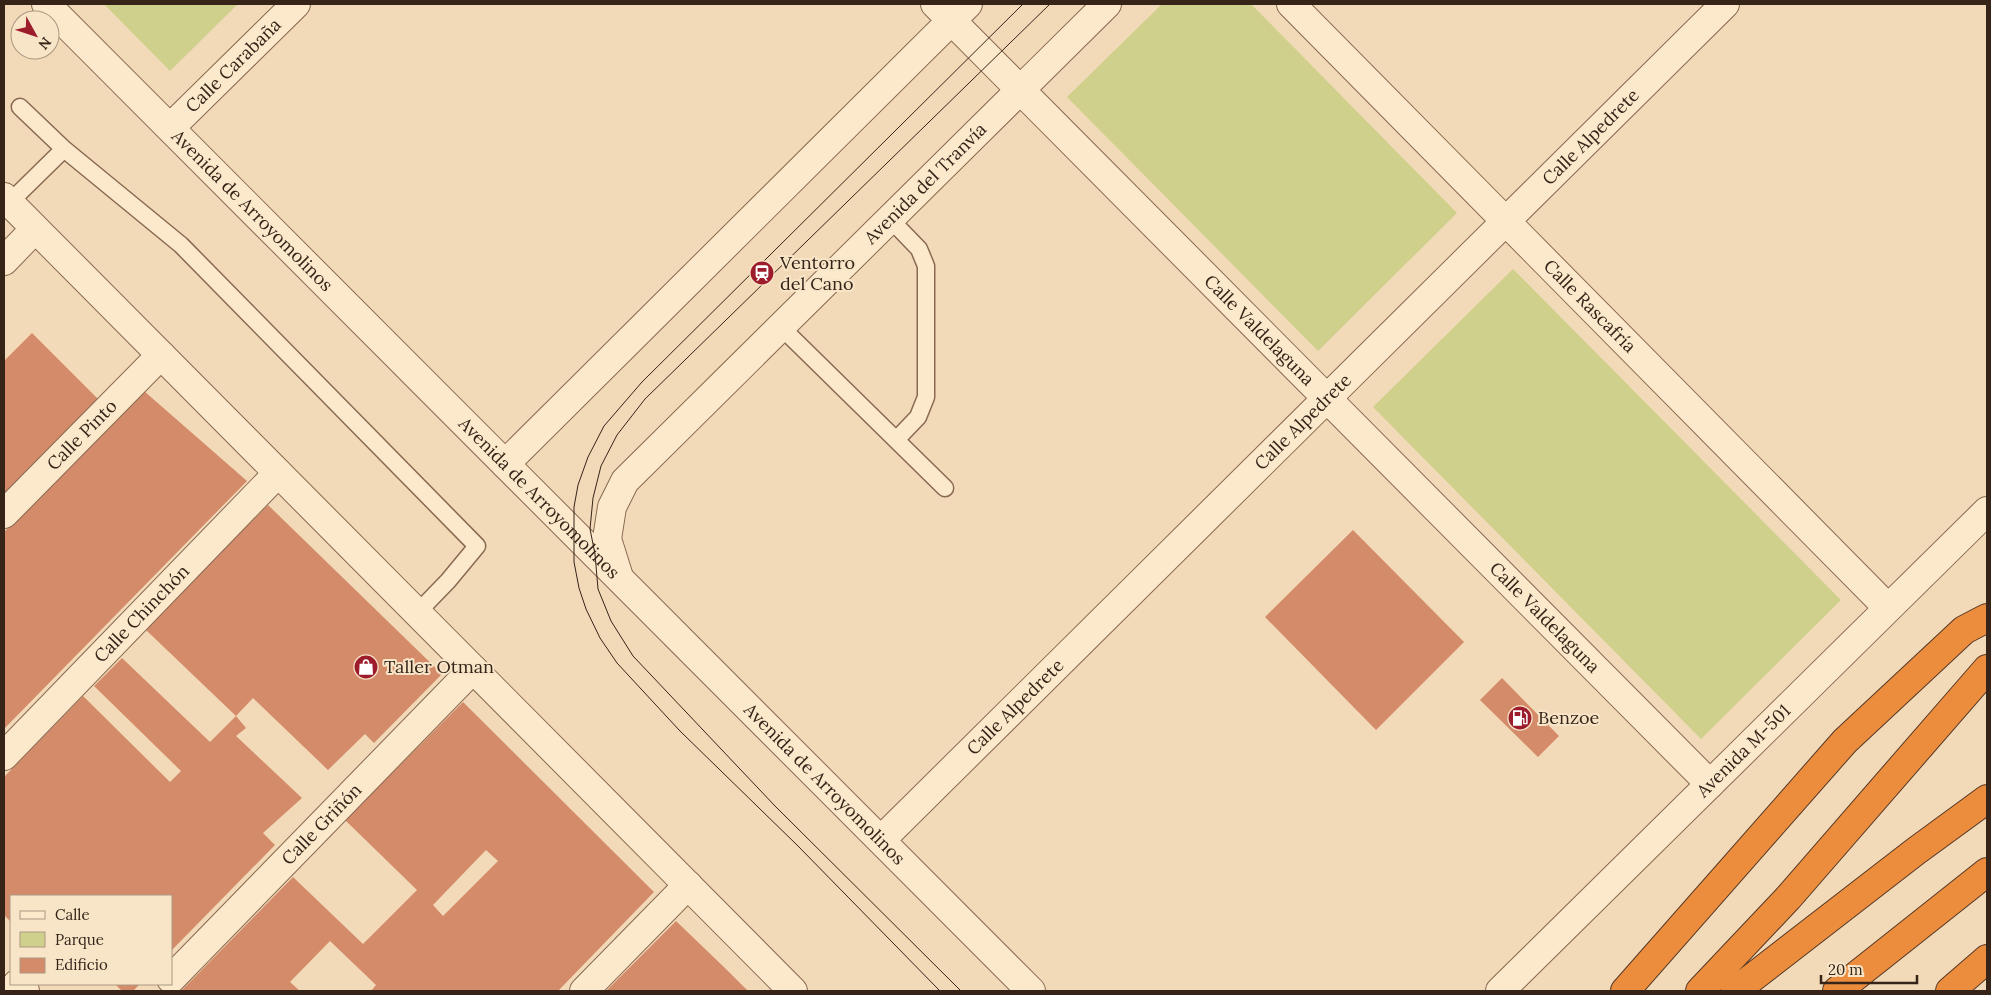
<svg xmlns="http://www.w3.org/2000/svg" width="1991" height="995" font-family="Lora,serif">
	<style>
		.green { fill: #cfd08b }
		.building { fill: #d48b6a; fill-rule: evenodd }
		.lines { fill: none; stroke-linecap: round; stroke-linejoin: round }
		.service-casing { stroke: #896952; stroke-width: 19 }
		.minor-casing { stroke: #896952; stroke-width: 30 }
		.motorway-casing { stroke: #553827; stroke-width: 30 }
		.service { stroke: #fce8cb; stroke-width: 16 }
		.minor { stroke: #fce8cb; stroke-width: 28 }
		.motorway { stroke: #ec8d3d; stroke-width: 28 }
		.tram { stroke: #362419; stroke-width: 1 }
		.labels { text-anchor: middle; stroke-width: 4; stroke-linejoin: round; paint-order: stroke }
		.street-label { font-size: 18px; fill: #362419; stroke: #f8e5c8 }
		.poi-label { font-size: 18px; fill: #362419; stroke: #f8e5c8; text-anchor: start }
	</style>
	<rect width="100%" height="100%" fill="#f2dab8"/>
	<!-- green -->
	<path class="green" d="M104,4H238L170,71Z
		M1162,4H1251L1457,213L1318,351L1067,97Z
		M1513,269L1841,600L1701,739L1373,407Z"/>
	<!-- building -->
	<path class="building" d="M32,333L99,400L4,497V361Z
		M144,391L247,481L4,729V532Z
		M268,505L442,674L374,743L365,734L328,770L253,698L236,716L146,630L199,573Z
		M1353,530L1464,642L1376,730L1265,617Z
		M122,658L210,742L236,716L246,728L236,736L302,798L263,833L275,845L171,951V896H11V922L4,915V777L83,696L170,782L181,771L94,686Z
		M1502,678L1559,736L1538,757L1480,700Z
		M463,702L654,892L558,991H371L376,985L330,941L290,982L300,991H181L293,877L363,944L417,890L345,820ZM486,850L498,861L443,916L433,905Z
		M676,921L727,970L748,991H606Z
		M115,984H140L133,991H122Z"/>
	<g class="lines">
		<defs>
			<path id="service" d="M20,107L64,149L181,245L477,546L448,581L417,613
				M9,203L64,149
				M890,219L919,249L926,266V397L918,417L896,440
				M781,327L945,488"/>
			<g id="minor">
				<path id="s1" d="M46,4L1031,991"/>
				<path id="s2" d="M935,4L1710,784"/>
				<path id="s3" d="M1291,4L1888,608"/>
				<path id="s4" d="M170,128L296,4"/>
				<path d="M4,197L793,991"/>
				<path d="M4,261L35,229"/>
				<path d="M505,464L968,4"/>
				<path id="s5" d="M4,514L161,355"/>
				<path id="s6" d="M618,574L607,539L612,507L625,481L1107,4"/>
				<path id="s7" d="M4,756L278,473"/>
				<path id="s8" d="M881,840L1725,4"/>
				<path id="s9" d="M171,979L473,669"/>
				<path d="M17,984L25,991"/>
				<path d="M584,991L688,885"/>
				<path id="s10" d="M1500,991L1987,511"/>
			</g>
			<path id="motorway" d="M1625,991L1845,741L1964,630L1987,618
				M1700,991L1788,898L1987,669
				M1735,991L1916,851L1987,799
				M1837,991L1987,872
				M1950,991L1987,959"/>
		</defs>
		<!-- service casing -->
		<use href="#service" class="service-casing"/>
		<!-- minor casing -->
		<use href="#minor" class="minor-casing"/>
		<!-- motorway casing -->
		<use href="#motorway" class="motorway-casing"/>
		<!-- service -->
		<use href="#service" class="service"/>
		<!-- minor -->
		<use href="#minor" class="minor"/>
		<!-- motorway -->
		<use href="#motorway" class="motorway"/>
		<!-- tram -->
		<path class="tram" d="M940,991L798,846L680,731L617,663L600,638L586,609L579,588L574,562V507L578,485L588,457L604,426L642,382L1023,4
			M961,991L775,806L633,656L611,621L598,589L595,554L590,529L593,498L601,466L617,435L645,399L1050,4"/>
	</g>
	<!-- icons -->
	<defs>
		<symbol id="station-disc" viewBox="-11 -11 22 22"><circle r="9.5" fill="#9d1c2b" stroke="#f8e5c8"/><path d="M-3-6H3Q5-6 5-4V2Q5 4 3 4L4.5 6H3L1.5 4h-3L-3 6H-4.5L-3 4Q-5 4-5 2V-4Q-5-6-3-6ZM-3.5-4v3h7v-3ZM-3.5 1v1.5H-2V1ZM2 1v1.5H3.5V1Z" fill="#fff"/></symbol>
		<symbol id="shop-disc" viewBox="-11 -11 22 22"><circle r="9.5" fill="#9d1c2b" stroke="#f8e5c8"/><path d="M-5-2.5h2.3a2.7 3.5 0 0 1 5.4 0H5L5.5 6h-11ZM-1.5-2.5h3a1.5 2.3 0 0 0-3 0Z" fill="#fff"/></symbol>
		<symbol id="fuel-disc" viewBox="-11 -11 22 22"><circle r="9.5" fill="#9d1c2b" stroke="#f8e5c8"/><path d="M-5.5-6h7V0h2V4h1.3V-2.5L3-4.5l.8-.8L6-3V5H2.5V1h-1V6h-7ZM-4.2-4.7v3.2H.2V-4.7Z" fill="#fff"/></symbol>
	</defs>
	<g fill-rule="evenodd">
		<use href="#station-disc" x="748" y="259" width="28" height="28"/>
		<use href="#shop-disc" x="352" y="653" width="28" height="28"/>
		<use href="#fuel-disc" x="1506" y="704" width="28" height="28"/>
	</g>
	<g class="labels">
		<!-- street labels -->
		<g class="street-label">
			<text dy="6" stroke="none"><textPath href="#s4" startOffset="89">Calle Carabaña</textPath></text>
			<text dy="6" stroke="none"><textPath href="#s8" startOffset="999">Calle Alpedrete</textPath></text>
			<text dy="6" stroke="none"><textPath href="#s6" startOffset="521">Avenida del Tranvía</textPath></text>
			<text dy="6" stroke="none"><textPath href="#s1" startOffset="292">Avenida de Arroyomolinos</textPath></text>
			<text dy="6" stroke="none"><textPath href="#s3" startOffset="425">Calle Rascafría</textPath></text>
			<text dy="6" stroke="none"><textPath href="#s2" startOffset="460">Calle Valdelaguna</textPath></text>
			<text dy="6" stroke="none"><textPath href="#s8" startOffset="594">Calle Alpedrete</textPath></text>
			<text dy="6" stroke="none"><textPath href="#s5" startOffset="111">Calle Pinto</textPath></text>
			<text dy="6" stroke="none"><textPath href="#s1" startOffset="698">Avenida de Arroyomolinos</textPath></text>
			<text dy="6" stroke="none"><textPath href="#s7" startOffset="198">Calle Chinchón</textPath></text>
			<text dy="6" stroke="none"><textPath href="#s2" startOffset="865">Calle Valdelaguna</textPath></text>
			<text dy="6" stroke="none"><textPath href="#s8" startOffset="189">Calle Alpedrete</textPath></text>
			<text dy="6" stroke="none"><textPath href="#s10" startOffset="342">Avenida M-501</textPath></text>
			<text dy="6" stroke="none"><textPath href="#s1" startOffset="1102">Avenida de Arroyomolinos</textPath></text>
			<text dy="6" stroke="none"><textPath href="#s9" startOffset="216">Calle Griñón</textPath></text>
		</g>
		<!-- poi labels -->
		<g class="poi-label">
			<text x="780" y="269">Ventorro<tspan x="780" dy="21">del Cano</tspan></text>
			<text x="384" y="673">Taller Otman</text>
			<text x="1538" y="724">Benzoe</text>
		</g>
	</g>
	<!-- border -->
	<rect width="1991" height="995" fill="none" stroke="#362419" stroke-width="10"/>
	<!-- legend -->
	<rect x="10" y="895" width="162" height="90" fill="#f8e5c8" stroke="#aa9882"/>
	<rect x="20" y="911" width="25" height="8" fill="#fce8cb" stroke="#aa9882"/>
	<text x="55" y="920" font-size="15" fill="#362419">Calle</text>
	<rect x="20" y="932" width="25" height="15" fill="#cfd08b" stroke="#aa9882"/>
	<text x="55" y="945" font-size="15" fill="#362419">Parque</text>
	<rect x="20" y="958" width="25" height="15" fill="#d48b6a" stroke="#aa9882"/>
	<text x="55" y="970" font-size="15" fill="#362419">Edificio</text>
	<!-- north arrow -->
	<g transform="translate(35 35) rotate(130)"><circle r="24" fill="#f8e5c8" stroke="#aa9882"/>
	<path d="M0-4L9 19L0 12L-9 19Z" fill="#9d1c2b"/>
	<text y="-8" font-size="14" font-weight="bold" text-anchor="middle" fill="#362419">N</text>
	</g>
	<!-- scale -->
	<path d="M1821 975v8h96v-8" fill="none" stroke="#362419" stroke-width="2.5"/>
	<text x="1828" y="975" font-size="15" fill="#362419" stroke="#f8e5c8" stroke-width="4" paint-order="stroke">20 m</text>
</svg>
